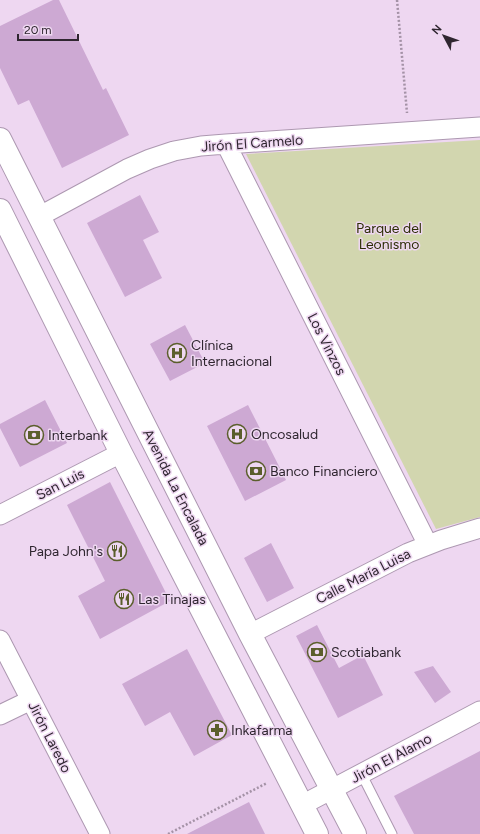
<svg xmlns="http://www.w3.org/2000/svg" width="480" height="834" font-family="Figtree,sans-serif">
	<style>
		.green { fill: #d2d6af }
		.building { fill: #cda9d3 }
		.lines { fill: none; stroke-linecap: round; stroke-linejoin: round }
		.lane-casing { stroke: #ad98b1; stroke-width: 11 }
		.street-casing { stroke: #ad98b1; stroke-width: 21 }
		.secondary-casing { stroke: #ad98b1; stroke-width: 24 }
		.path { stroke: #a492a6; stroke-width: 2.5; stroke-dasharray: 2 2; stroke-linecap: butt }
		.lane { stroke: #fff; stroke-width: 9 }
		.street { stroke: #fff; stroke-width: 19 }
		.secondary { stroke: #fff; stroke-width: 22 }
		.labels { text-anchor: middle; stroke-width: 3; stroke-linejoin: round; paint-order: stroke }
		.street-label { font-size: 14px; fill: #2f2630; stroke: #eed7f1 }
		.park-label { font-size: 14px; fill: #2c2e04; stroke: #eed7f1 }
		.poi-label { font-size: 14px; fill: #2f2630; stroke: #eed7f1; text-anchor: start }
	</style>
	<rect width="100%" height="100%" fill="#eed7f1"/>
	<!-- green -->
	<path class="green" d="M480,140V517L436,529L246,154Z"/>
	<!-- building -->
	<path class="building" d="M53,0H59L103,90L106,88L129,135L62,168L29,100L18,105L0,68V26Z
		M140,195L159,232L143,240L162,278L125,297L87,223Z
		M185,325L205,363L170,381L150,344Z
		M45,400L67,443L20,467L0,428V424Z
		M248,405L286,480L245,501L207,426Z
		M110,482L170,601L100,639L78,596L105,581L67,505Z
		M271,543L294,588L267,602L244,558Z
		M317,625L339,668L363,655L383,695L338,718L296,636Z
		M187,649L232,735L194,756L170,712L145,726L122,684Z
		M433,666L451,692L435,703L414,672Z
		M480,751V834H414L394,796Z
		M249,802L265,834H187Z"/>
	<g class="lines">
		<defs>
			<path id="lane" d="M361,773L392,834"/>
			<path id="street" d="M226,144L428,545
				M40,216L127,169L150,159L174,151L201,146L226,144L480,127
				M0,515L121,453
				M250,634L408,553L441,540L480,528
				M0,640L100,834
				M0,715L31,700
				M302,805L480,711"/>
			<path id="secondary" d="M0,139L250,634L355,834
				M0,210L121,453L317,834"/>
		</defs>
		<!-- lane casing -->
		<use href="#lane" class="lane-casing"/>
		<!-- street casing -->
		<use href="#street" class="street-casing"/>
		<!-- secondary casing -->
		<use href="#secondary" class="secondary-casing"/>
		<!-- path -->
		<path class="path" d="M397,0L407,113
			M168,834L267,783"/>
		<!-- lane -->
		<use href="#lane" class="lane"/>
		<!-- street -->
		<use href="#street" class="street"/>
		<!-- secondary -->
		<use href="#secondary" class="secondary"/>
	</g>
	<!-- icons -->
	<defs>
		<symbol id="hospital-ring" viewBox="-11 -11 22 22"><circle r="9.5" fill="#eed7f1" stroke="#5b5e2c" stroke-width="1.5"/><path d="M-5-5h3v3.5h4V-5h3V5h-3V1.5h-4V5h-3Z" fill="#5b5e2c"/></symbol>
		<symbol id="bank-ring" viewBox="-11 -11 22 22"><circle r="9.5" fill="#eed7f1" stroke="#5b5e2c" stroke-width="1.5"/><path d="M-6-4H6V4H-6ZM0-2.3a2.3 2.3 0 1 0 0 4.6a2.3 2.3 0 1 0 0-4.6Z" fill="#5b5e2c"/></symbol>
		<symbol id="restaurant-ring" viewBox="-11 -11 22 22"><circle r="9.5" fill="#eed7f1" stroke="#5b5e2c" stroke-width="1.5"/><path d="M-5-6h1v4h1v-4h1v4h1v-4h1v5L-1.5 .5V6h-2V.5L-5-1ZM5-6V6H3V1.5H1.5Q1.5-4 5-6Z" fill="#5b5e2c"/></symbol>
		<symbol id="pharmacy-ring" viewBox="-11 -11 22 22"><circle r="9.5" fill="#eed7f1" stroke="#5b5e2c" stroke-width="1.5"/><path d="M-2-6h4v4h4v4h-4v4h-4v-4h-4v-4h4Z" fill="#5b5e2c"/></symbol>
	</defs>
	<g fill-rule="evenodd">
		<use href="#hospital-ring" x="166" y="342" width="22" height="22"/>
		<use href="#hospital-ring" x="226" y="423" width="22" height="22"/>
		<use href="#bank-ring" x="23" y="424" width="22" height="22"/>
		<use href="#bank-ring" x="245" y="460" width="22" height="22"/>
		<use href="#restaurant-ring" x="106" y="540" width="22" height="22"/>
		<use href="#restaurant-ring" x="113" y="588" width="22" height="22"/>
		<use href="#bank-ring" x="306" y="641" width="22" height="22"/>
		<use href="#pharmacy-ring" x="206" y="719" width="22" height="22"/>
	</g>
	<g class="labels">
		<!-- street labels -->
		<g class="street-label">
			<text transform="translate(252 143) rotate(-4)" y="5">Jirón El Carmelo</text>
			<text transform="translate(327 344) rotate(63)" y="5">Los Vinzos</text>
			<text transform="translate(60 484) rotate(-27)" y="5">San Luis</text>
			<text transform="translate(176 487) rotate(63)" y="5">Avenida La Encalada</text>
			<text transform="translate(363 576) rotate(-27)" y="5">Calle María Luisa</text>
			<text transform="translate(50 737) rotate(63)" y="5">Jirón Laredo</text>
			<text transform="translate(391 758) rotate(-28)" y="5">Jirón El Alamo</text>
		</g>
		<!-- park labels -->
		<g class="park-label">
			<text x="389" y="233">Parque del<tspan x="389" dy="16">Leonismo</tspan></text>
		</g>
		<!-- poi labels -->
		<g class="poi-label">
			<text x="191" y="350">Clínica<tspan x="191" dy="16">Internacional</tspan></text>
			<text x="251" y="439">Oncosalud</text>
			<text x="48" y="440">Interbank</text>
			<text x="270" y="476">Banco Financiero</text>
			<text x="103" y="556" text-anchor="end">Papa John's</text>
			<text x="138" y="604">Las Tinajas</text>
			<text x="331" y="657">Scotiabank</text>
			<text x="231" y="735">Inkafarma</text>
		</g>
	</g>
	<!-- north arrow -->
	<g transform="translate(444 36) rotate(311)" stroke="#eed7f1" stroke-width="3" paint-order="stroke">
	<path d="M0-3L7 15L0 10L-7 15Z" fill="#2f2630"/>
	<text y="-6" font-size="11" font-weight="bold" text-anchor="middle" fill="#2f2630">N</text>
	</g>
	<!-- scale -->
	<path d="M18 34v6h60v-6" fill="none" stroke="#2f2630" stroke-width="2"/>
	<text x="24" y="34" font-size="12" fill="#2f2630" stroke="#eed7f1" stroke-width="3" paint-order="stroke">20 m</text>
</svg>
